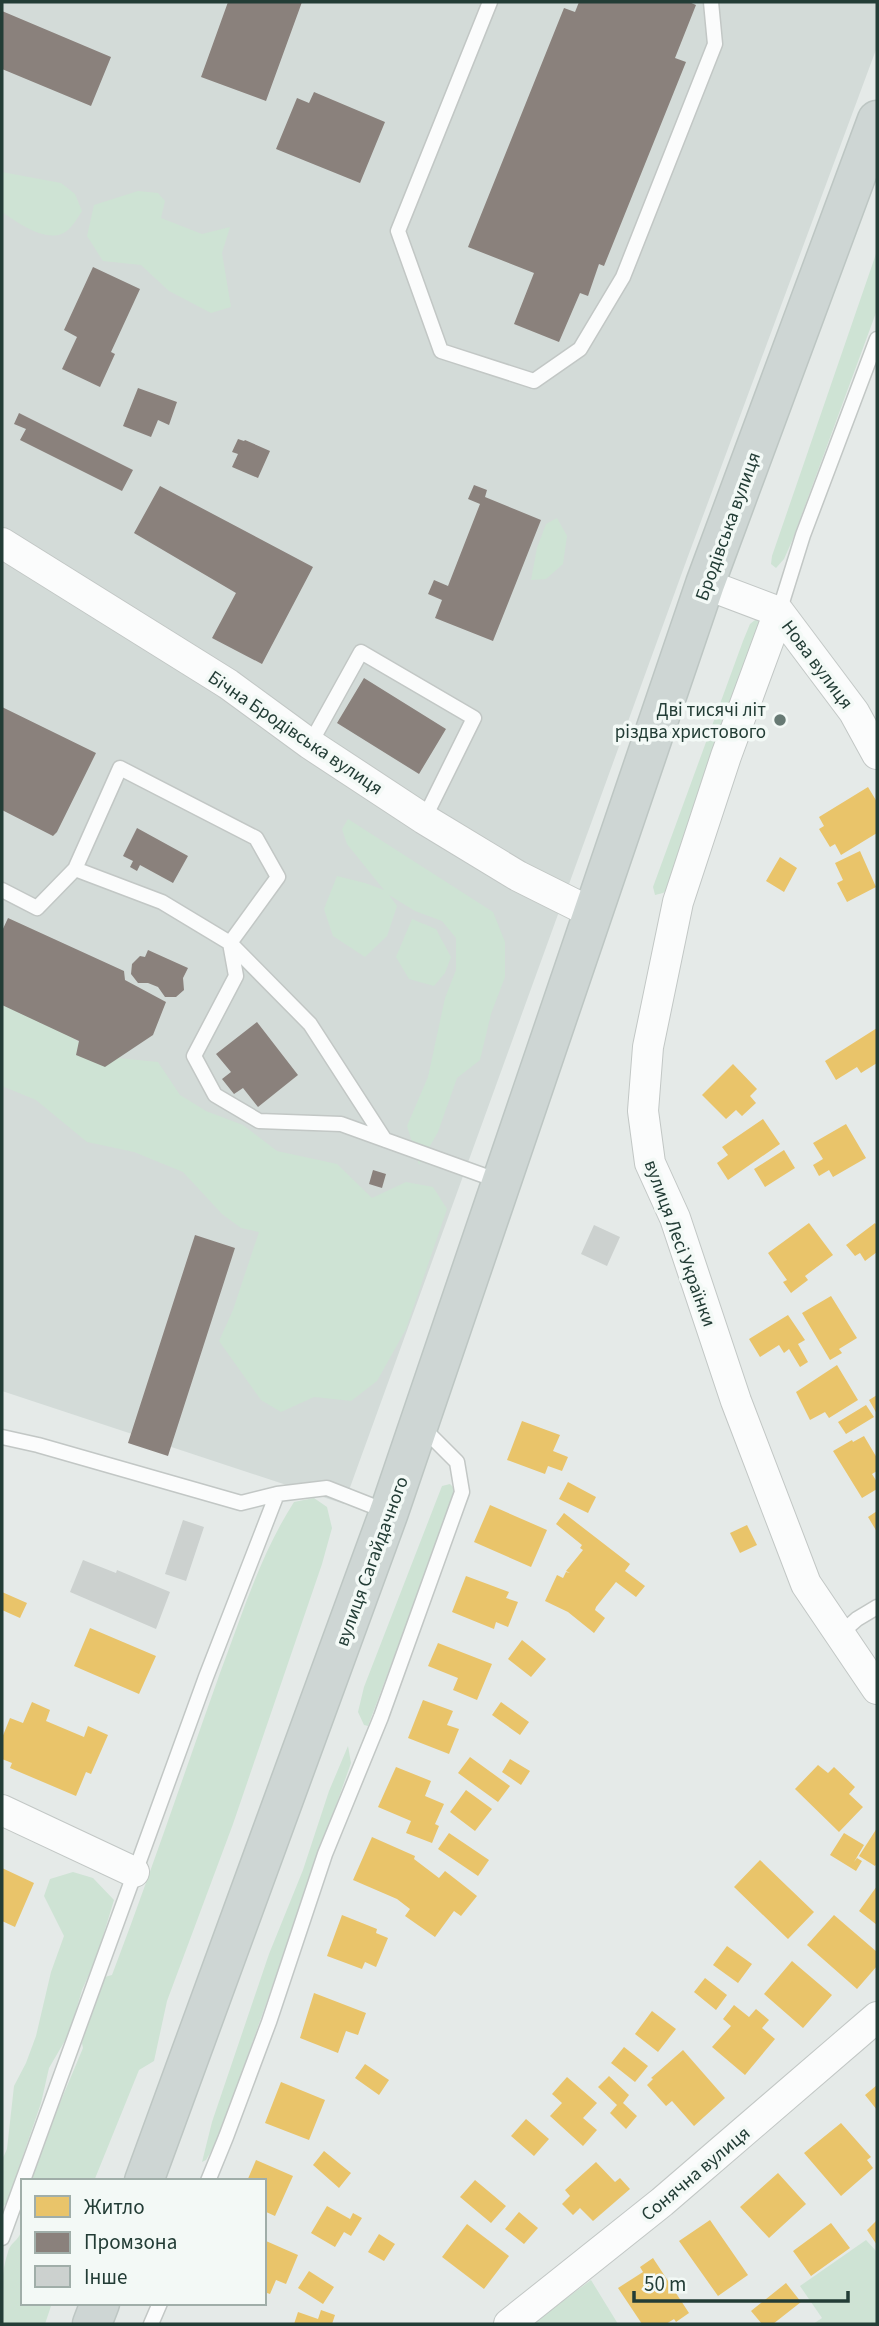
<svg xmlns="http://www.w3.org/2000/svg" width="879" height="2326" font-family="'Source Sans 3',sans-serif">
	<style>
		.built { fill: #d3dbd8 }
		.green { fill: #cee3d4 }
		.homes { fill: #e9c46a }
		.industry { fill: #8a817c }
		.building { fill: #ccd1cf }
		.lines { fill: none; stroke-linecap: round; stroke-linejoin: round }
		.lane-casing { stroke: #c2c7c5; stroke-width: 17 }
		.street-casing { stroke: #c2c7c5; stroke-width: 32 }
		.primary-casing { stroke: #bdc6c3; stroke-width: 41 }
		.lane { stroke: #fbfcfc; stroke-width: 14 }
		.street { stroke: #fbfcfc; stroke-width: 30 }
		.primary { stroke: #ced6d4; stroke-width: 38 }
		.poi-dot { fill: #677a74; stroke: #f3f9f6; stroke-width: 2.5 }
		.labels { text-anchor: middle; stroke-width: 7; stroke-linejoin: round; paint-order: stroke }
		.street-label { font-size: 19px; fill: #233d36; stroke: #f3f9f6 }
		.poi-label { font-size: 19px; fill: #233d36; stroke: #f3f9f6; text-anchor: end }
	</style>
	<rect width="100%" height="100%" fill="#e5eae8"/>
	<!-- built -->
	<path class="built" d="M2,2H877V47L687,559L344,1504L2,1391Z"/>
	<!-- green -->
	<path class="green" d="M2,172L61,183L75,194L82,211C78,217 74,224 69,229C51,247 18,223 2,212Z
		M138,191L158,193L165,201L161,218L202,234L230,227L222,253L231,307L211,313L169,291L141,265L103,261L87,236L94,205Z
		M877,251V310L792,541L784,559L776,568L771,564L772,556Z
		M557,518L567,536L563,564L546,579L531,580L537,548L546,524Z
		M755,620H760L669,888L663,893L655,895L653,887L743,641L750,624Z
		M348,819L493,912L505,942V977L491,1014L480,1060L457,1078L438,1132L419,1165L407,1126L428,1077L445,998L456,970V938L442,921L415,911L389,895L397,906L387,936L365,957L333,936L324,909L337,876L365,883L384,890L347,844L342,829Z
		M412,919L436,929L451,957L445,973L434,986L409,979L396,957Z
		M2,996H6L35,1012L77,1041L108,1057L158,1062L180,1095L206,1111L243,1125L277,1151L337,1164L372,1198L406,1182L433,1187L447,1209L406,1329L377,1381L351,1401L314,1397L281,1412L261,1400L219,1341L233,1310L259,1232L241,1228L222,1214L183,1172L134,1152L87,1142L36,1100L2,1086Z
		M450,1484L455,1489L451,1505L368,1726L364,1725L358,1712L364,1687L442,1486Z
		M314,1498L327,1507L332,1528L322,1564L233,1824L167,2001L154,2061L139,2070L94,2181H30L31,2172L83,2048L82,2043L101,1978L112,1975C150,1875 184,1774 220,1673C242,1615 260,1555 294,1502Z
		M348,1746L351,1763L218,2140L206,2160L202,2162L212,2122L269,1954L303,1870L329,1791Z
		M73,1872L93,1878L114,1900L96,1959L82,1990L70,2032L49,2068L41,2103L13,2185L11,2198L2,2208V2160L7,2149L14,2086L26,2063L36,2036L51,1972L64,1936L44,1896L50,1879Z
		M23,2224V2303H52L45,2324H2C2,2300 0,2275 8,2252C12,2239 20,2243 23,2224Z
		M866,2240L877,2252V2324H813L822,2318L800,2286Z
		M591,2280L618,2324H532Z"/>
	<!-- homes -->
	<path class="homes" d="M868,787L877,802V833L841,855L835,844L830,847L819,829L824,826L819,817Z
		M860,851L876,887L847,902L837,883L843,880L835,863Z
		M780,857L797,868L784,892L766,881Z
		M877,1028V1063L861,1073L857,1067L836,1080L825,1061Z
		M733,1064L757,1089L750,1096L756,1103L742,1116L736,1110L726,1119L702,1095Z
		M763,1119L780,1144L728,1180L717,1163L728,1155L722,1147Z
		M846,1124L866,1158L833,1177L829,1170L819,1176L813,1165L823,1159L813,1143Z
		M784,1150L795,1168L765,1187L754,1169Z
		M809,1223L833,1255L805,1276L808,1280L791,1293L783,1282L787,1280L768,1253Z
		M875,1223L877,1226V1252L865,1261L860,1253L855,1256L846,1245Z
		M831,1296L857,1338L839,1349L842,1353L830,1360L802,1313Z
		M788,1315L805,1340L798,1344L808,1362L800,1367L789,1349L784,1353L779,1345L760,1357L749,1339Z
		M837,1365L858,1400L829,1418L825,1412L810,1420L796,1392Z
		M877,1395V1414L869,1400Z
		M866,1405L874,1417L846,1434L838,1422Z
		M522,1421L560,1435L553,1451L568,1457L562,1471L548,1466L545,1474L507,1460Z
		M864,1436L877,1458V1471L872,1474L877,1482V1489L862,1498L833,1451L852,1440L853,1442Z
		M568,1482L596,1497L588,1513L559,1499Z
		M490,1505L547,1530L531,1567L474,1542Z
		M877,1511V1532L868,1517Z
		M564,1513L630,1564L625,1571L645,1586L636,1597L616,1582L596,1607L595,1610L605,1618L594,1633L568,1612L545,1601L557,1575L563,1578L566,1572L570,1573L566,1571L583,1550L580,1548L582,1545L556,1524Z
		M747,1525L757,1545L740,1553L730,1533Z
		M466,1576L509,1592L506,1598L518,1602L508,1627L496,1622L494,1629L452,1612Z
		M2,1592L27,1603L20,1618L2,1610Z
		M90,1628L156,1656L139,1694L74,1666Z
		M522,1640L546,1659L531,1677L508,1659Z
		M438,1643L492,1664L477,1700L453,1690L458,1678L428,1666Z
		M423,1700L453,1711L447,1725L459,1729L449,1754L408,1738Z
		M32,1702L50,1710L46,1721L84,1737L88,1726L108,1735L91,1774L86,1772L76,1796L10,1768L12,1763L2,1759V1738L10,1718L23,1723Z
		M501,1702L529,1722L520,1735L492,1715Z
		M470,1757L510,1786L498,1802L458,1773Z
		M510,1759L530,1771L521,1785L502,1772Z
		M818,1765L828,1773L834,1767L855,1787L849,1794L863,1807L839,1832L795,1789Z
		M396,1767L431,1781L425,1796L444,1804L435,1824L439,1826L432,1843L406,1833L411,1821L378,1807Z
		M466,1790L492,1809L475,1831L450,1812Z
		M877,1828V1863L875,1866L859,1856Z
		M449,1833L489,1860L478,1876L438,1849Z
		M844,1833L864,1845L854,1862L857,1858L862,1861L856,1871L830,1855Z
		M372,1837L415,1856L414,1859L439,1878L445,1871L477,1896L461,1916L454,1911L435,1937L405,1916L410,1909L397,1899L353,1880Z
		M760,1860L814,1912L788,1939L734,1887Z
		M2,1868L34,1883L15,1927L2,1921Z
		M877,1886V1925L859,1911Z
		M342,1915L377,1929L376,1933L388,1938L376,1967L365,1962L362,1969L327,1956Z
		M834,1915L877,1952V1966L857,1989L807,1945Z
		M727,1946L752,1964L738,1983L713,1965Z
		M792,1961L832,1995L803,2028L764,1994Z
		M705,1978L727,1995L716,2010L694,1992Z
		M314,1993L366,2013L358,2035L346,2031L338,2053L300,2038Z
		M734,2005L749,2017L756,2009L769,2020L762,2028L775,2039L745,2075L712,2047L731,2026L723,2019Z
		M652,2011L676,2029L658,2052L635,2034Z
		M624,2047L648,2066L635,2082L611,2063Z
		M683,2050L725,2098L694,2126L672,2101L666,2106L647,2085L653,2079L651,2078Z
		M365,2064L389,2080L379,2095L355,2078Z
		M609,2076L629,2095L623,2103L637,2116L626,2129L610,2113L617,2105L598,2087Z
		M567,2077L597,2103L583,2118L597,2130L583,2146L550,2116L562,2103L552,2094Z
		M281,2082L325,2100L309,2140L265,2123Z
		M877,2085V2110L865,2095Z
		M526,2119L549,2139L534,2156L511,2136Z
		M841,2123L871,2157L867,2160L873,2168L841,2196L804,2153Z
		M324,2151L351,2173L339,2188L313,2165Z
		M256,2160L293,2176L275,2216L264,2211V2181H247Z
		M596,2162L615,2182L620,2178L630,2189L593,2221L580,2208L573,2215L562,2204L570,2196L565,2190Z
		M778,2173L806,2204L769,2238L740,2207Z
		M475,2180L506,2206L491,2223L460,2197Z
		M327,2206L350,2219L353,2213L362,2218L351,2236L344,2232L335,2247L311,2233Z
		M519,2212L538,2228L524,2244L505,2229Z
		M710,2220L748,2275L718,2296L679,2241Z
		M877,2220V2245L867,2230Z
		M831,2223L850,2248L811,2276L793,2251Z
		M467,2224L509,2256L484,2289L442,2257Z
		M379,2234L395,2244L384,2261L368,2252Z
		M266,2241L298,2255L286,2284L276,2280L270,2294L264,2292Z
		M653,2258L689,2313L676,2322L674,2319L666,2324H642L618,2288L643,2272L640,2267Z
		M309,2271L334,2287L323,2304L298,2288Z
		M786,2283L801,2302L773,2324H762L751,2311Z
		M321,2310L335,2315L332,2324H294L298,2312L318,2319Z"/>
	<!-- industry -->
	<path class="industry" d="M228,2H302L266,101L201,77Z
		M579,2H689L696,5L675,58L686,62L604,266L599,264L588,296L580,293L559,342L514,324L534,273L468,247L564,8L575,12Z
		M2,11L111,57L91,106L2,69Z
		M314,92L385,122L360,183L276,149L297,98L309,103Z
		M93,267L140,289L111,352L115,354L100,387L62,369L77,337L64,330Z
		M138,388L177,402L169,425L158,420L151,437L123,426Z
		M19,413L133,470L122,491L20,440L26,429L14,424Z
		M238,439L244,441L245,440L270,451L258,478L232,467L238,454L232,452Z
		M474,485L487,490L485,497L541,520L493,641L435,618L442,600L428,594L434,580L448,586L480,504L468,499Z
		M160,486L313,567L262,664L212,638L236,593L134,533Z
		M364,678L446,729L419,774L337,723Z
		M2,707L96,753L57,832L53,836L2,810Z
		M137,828L188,856L173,883L140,865L137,871L130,867L133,861L123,856Z
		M8,918L124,971L125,980L166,1002L153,1035L105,1067L76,1055L79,1041L2,1005V931Z
		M148,950L188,968L183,978L184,990L176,997H165L158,987L148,983H138L131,974L132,964L140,956L145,957Z
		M257,1022L298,1075L258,1107L243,1088L234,1094L222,1079L231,1072L216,1054Z
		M373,1170L386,1174L382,1188L369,1184Z
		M195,1235L235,1248L168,1456L128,1443Z"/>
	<!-- building -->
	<path class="building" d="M594,1225L620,1237L607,1266L581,1254Z
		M183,1520L204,1527L186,1581L165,1574Z
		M83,1560L116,1573L117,1570L170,1592L156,1629L70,1592Z"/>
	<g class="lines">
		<defs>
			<path id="lane" d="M490,2L398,231L441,351L534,381L580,349L623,277L715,44L711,2
				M779,612L803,535L877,339
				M310,744L361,652L474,718L424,819
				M75,869L120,768L256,838L278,877L230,943L310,1024L385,1140
				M2,890L37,908L75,869L162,902L230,943L236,976L194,1056L215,1095L259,1121L341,1124L499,1181
				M2,1437L38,1445L241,1503L277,1494
				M840,1634L857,1619L877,1607
				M208,2181L226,2137L269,2022L325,1854L381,1717L462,1492L457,1462L422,1427
				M2,2238L206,1677L277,1494L327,1488L388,1512
				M151,2324L160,2303"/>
			<path id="street" d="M2,543L228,684L310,744L424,819L518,876L594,914
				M705,584L779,612
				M779,612L726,756L678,902L648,1047L643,1111L650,1163L675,1218L736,1401L806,1584L877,1689
				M779,612L854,712L877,754
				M2,1810L134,1872
				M509,2324L662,2202L877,2017"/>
			<path id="primary" d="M144,2181L389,1512L705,584L877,120
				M92,2324L100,2303"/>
		</defs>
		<!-- lane casing -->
		<use href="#lane" class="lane-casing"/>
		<!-- street casing -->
		<use href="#street" class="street-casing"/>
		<!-- primary casing -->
		<use href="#primary" class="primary-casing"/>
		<!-- lane -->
		<use href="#lane" class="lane"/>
		<!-- street -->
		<use href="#street" class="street"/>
		<!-- primary -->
		<use href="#primary" class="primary"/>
	</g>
	<!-- markers -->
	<circle class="poi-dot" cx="780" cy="720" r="7"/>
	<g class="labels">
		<!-- street labels -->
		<g class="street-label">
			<text transform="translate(727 526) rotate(-70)" y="7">Бродівська вулиця</text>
			<text transform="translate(818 664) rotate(53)" y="7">Нова вулиця</text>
			<text transform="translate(296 732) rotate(34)" y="7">Бічна Бродівська вулиця</text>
			<text transform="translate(681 1243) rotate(70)" y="7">вулиця Лесі Українки</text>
			<text transform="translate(371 1561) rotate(-70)" y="7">вулиця Сагайдачного</text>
			<text transform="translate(695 2173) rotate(-40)" y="7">Сонячна вулиця</text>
		</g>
		<!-- poi labels -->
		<g class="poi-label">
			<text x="766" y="716">Дві тисячі літ<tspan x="766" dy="22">різдва христового</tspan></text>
		</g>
	</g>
	<!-- border -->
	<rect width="879" height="2326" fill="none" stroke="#233d36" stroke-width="7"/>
	<!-- legend -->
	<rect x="21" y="2179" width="245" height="126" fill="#f3f9f6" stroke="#a0aea9" stroke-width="2"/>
	<rect x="35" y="2196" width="35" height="21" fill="#e9c46a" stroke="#a0aea9" stroke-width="2"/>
	<text x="84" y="2214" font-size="21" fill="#233d36">Житло</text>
	<rect x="35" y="2232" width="35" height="21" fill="#8a817c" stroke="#a0aea9" stroke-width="2"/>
	<text x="84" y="2249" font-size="21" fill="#233d36">Промзона</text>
	<rect x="35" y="2266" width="35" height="21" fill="#ccd1cf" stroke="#a0aea9" stroke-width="2"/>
	<text x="84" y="2284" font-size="21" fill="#233d36">Інше</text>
	<!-- scale -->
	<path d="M634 2291v10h214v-10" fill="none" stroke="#233d36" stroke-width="3.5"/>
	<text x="644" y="2291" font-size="21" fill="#233d36" stroke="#f3f9f6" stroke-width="5" paint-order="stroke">50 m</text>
</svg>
